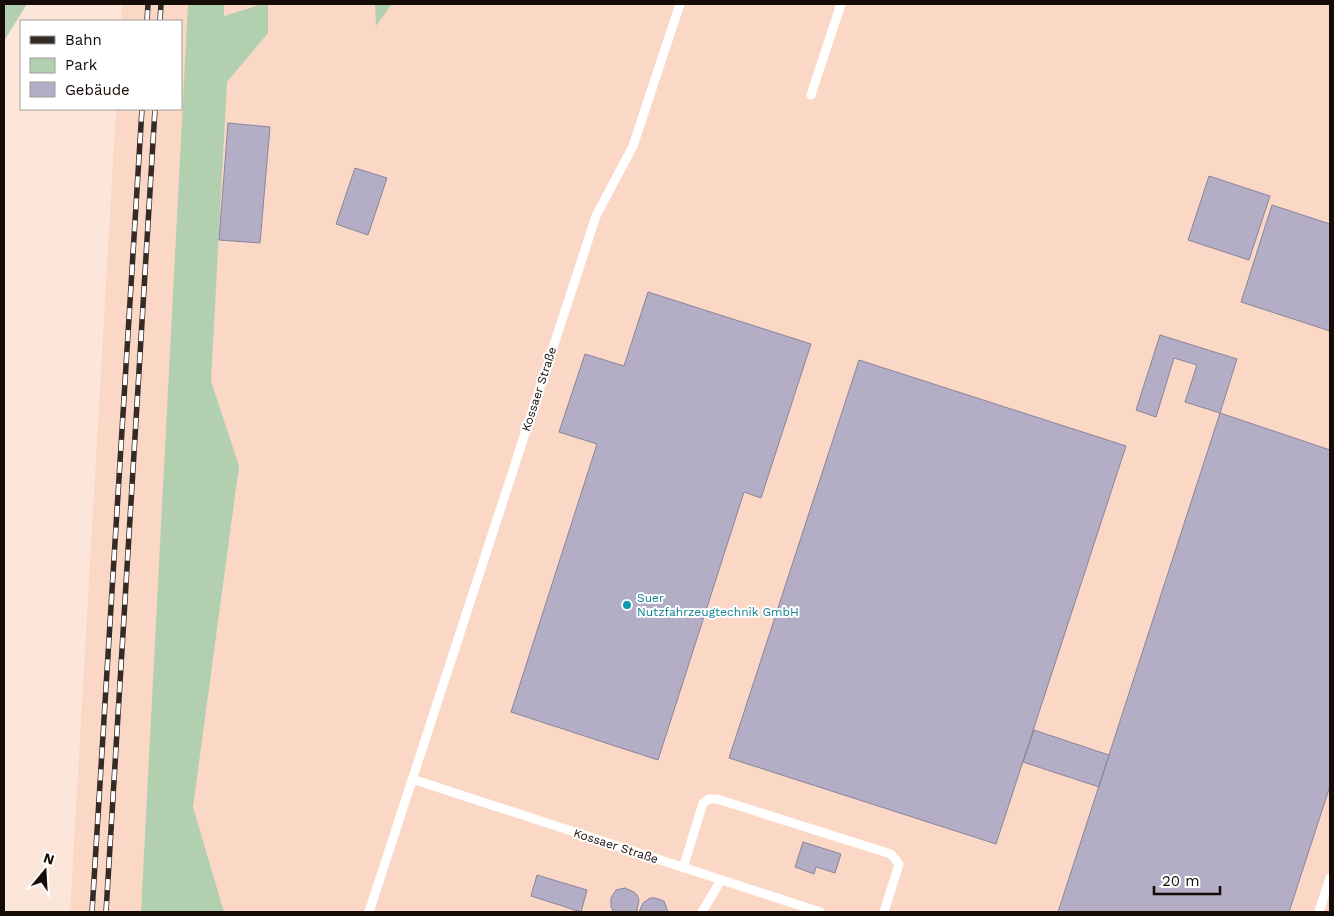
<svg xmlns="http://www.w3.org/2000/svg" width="1334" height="916" font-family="'Work Sans',sans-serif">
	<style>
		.built { fill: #fad8c5 }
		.green { fill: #b2d0af }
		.building { fill: #b3adc6; stroke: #89849c }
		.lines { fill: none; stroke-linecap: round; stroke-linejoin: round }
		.service { stroke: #fff; stroke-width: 9 }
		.rail-casing { stroke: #352a24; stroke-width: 5.5 }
		.rail { stroke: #fff; stroke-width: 4; stroke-dasharray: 11; stroke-linecap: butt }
		.culture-dot { fill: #0f9aa8; stroke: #fff; stroke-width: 2 }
		.labels { text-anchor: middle; stroke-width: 4; stroke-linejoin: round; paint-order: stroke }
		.street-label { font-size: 12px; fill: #150c07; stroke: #fff }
		.culture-label { font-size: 12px; fill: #0d838f; stroke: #fff; text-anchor: start }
	</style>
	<rect width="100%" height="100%" fill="#fce6da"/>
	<!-- built -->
	<path class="built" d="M122,4H1330V912H70L116,109H181V21H121Z"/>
	<!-- green -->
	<path class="green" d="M4,4H27L4,41Z
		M188,4H224V16L262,4H268V33L227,82L211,381L239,466L193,807L224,912H141Z
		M375,4H392L376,26Z"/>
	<!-- building -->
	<path class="building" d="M228,123L270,127L260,243L219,240Z
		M355,168L387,178L368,235L336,224Z
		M1209,176L1270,196L1249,260L1188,240Z
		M1272,205L1330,224V331L1241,302Z
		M648,292L811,344L761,498L744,492L658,760L511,712L597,444L559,432L585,354L624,366Z
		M1160,335L1237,359L1220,413L1185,402L1197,365L1174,358L1156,417L1136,410Z
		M859,360L1126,446L996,844L729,758Z
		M1220,413L1330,450V786L1289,912H1058Z
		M1034,730L1109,755L1099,787L1023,762Z
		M803,842L841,854L835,873L816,867L814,874L795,867Z
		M537,875L587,890L581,912L531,896Z
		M625,888L634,892L637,895L639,900L637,910L635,912H614L611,907V898L616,890Z
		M650,898H655L664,901L668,912H639L643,903Z"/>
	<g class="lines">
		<!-- service -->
		<path class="service" d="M811,95L841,4
			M412,779L820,912
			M683,868L703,803L709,799H717L891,854L899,864L884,912
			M369,912L596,216L633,146L680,4
			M702,912L721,880
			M1319,912L1330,878"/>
		<defs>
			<path id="rail" d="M147,21L148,4
				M160,21L161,4
				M92,912L142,109
				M106,912L155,109"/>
		</defs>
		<!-- rail casing -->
		<use href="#rail" class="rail-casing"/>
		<!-- rail -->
		<use href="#rail" class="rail"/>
	</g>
	<!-- markers -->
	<circle class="culture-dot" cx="627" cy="605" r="5"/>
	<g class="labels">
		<!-- street labels -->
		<g class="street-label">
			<text transform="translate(539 389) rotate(-72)" y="4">Kossaer Straße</text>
			<text transform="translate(616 846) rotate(18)" y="4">Kossaer Straße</text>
		</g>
		<!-- culture labels -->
		<g class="culture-label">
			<text x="637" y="602">Suer<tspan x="637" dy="14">Nutzfahrzeugtechnik GmbH</tspan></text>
		</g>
	</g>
	<!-- border -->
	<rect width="1334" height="916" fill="none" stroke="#150c07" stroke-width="10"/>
	<!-- legend -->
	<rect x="20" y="20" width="162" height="90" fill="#ffffff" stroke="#a19e9c"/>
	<rect x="30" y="36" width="25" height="8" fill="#352a24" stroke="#a19e9c"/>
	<text x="65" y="45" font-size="15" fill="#150c07">Bahn</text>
	<rect x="30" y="58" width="25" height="15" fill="#b2d0af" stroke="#a19e9c"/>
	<text x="65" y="70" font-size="15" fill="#150c07">Park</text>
	<rect x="30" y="82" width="25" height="15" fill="#b3adc6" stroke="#a19e9c"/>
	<text x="65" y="95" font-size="15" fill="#150c07">Gebäude</text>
	<!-- north arrow -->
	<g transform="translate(45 871) rotate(18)" stroke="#ffffff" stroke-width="4" paint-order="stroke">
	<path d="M0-4L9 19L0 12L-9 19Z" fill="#150c07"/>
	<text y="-8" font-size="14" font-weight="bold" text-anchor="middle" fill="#150c07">N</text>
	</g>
	<!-- scale -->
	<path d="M1154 886v8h66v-8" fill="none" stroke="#150c07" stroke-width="2.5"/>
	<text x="1162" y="886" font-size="15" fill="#150c07" stroke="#ffffff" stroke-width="4" paint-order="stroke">20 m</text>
</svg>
